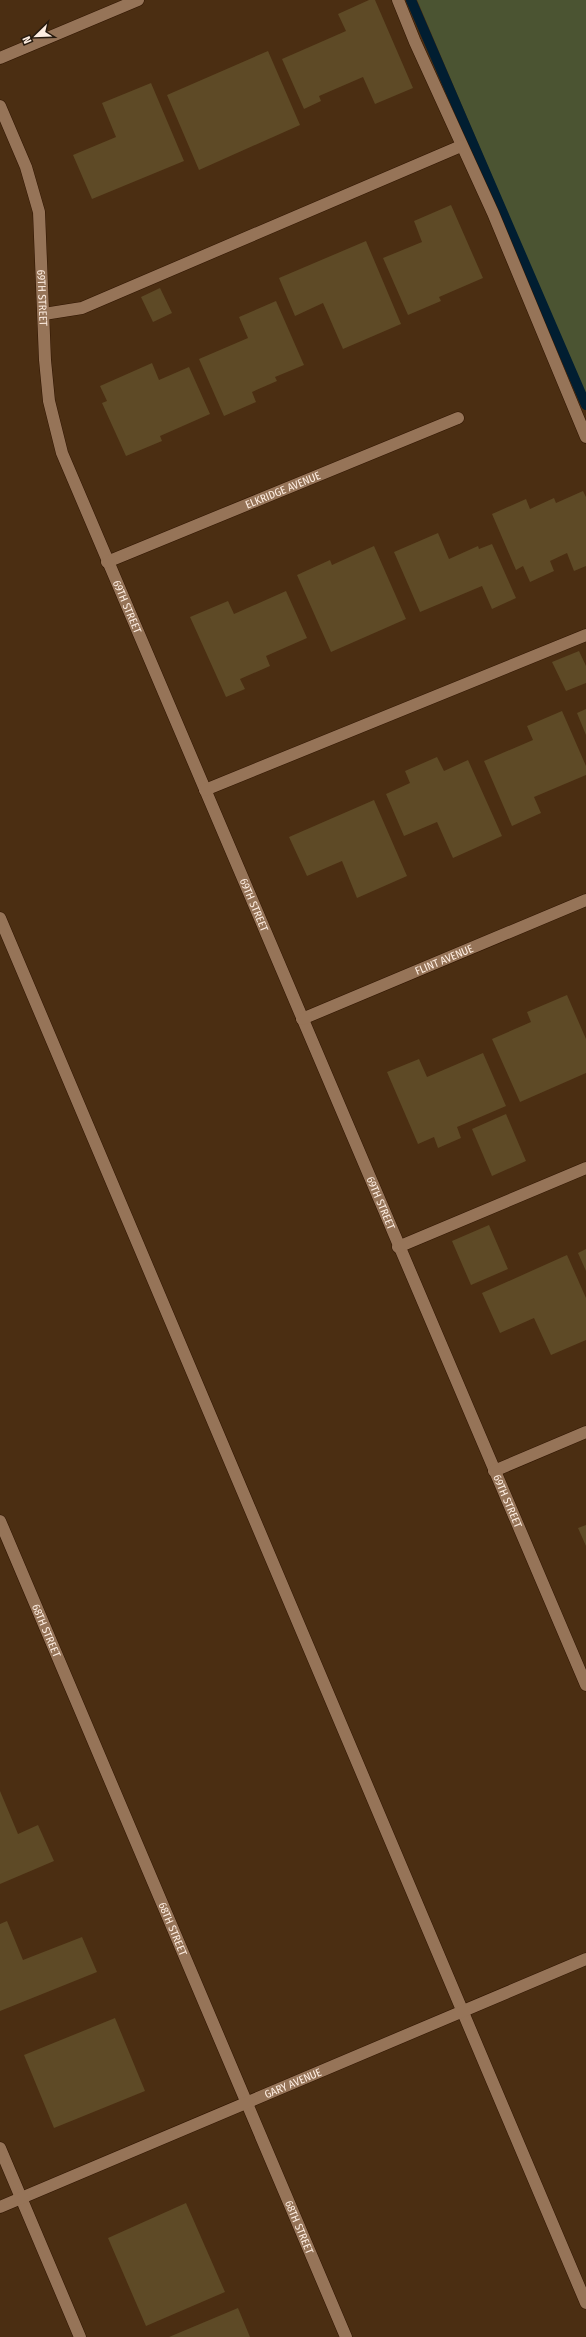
<svg xmlns="http://www.w3.org/2000/svg" width="586" height="2337" font-family="'Fira Sans Condensed',sans-serif">
	<style>
		.green { fill: #4b5432 }
		.lines { fill: none; stroke-linecap: round; stroke-linejoin: round }
		.stream { stroke: #011e31; stroke-width: 10 }
		.building { fill: #5e4a26 }
		.minor-casing { stroke: #301500; stroke-width: 13 }
		.minor { stroke: #967458; stroke-width: 12 }
		.labels { text-anchor: middle; stroke-width: 4; stroke-linejoin: round; paint-order: stroke }
		.street-label { font-size: 11px; fill: #feeee2; stroke: #271a0e }
	</style>
	<rect width="100%" height="100%" fill="#4b2e12"/>
	<!-- green -->
	<path class="green" d="M417,0H586V397Z"/>
	<g class="lines">
		<!-- stream -->
		<path class="stream" d="M411,0L586,405"/>
	</g>
	<!-- building -->
	<path class="building" d="M369,0H375L413,88L375,104L363,77L319,96L321,101L304,109L282,59L346,31L338,14Z
		M268,51L300,125L199,170L167,95Z
		M151,83L184,161L92,199L73,155L116,137L102,103Z
		M451,205L483,278L439,297L441,301L408,315L383,258L422,242L414,221Z
		M366,241L401,324L343,349L323,303L295,316L279,278Z
		M160,288L172,313L153,322L141,297Z
		M276,301L304,365L275,377L277,381L252,392L256,402L224,416L199,359L248,338L239,317Z
		M152,363L159,380L189,367L210,414L160,436L162,441L126,456L102,403L107,401L100,386Z
		M583,491L586,497V566L574,571L567,553L550,561L554,571L530,582L523,566L516,570L492,514L526,499L530,509L554,498L556,503Z
		M438,533L449,559L478,546L479,549L492,544L516,598L492,609L482,586L420,612L394,552Z
		M374,546L406,619L331,652L297,575L330,560L332,565Z
		M286,591L307,638L266,656L270,666L240,679L245,689L226,697L190,617L228,601L234,614Z
		M579,651L586,666V683L566,691L552,662Z
		M586,709V735L577,713Z
		M562,711L586,766V775L534,797L541,813L512,826L484,761L533,740L527,726Z
		M437,757L444,771L468,760L502,836L453,858L437,822L404,836L386,794L410,783L405,771Z
		M374,800L407,876L357,898L342,861L307,876L289,837Z
		M567,995L586,1039V1073L520,1102L492,1039L531,1022L527,1012Z
		M483,1053L506,1106L457,1127L461,1138L438,1148L434,1137L418,1144L387,1072L419,1059L427,1077Z
		M506,1114L526,1161L492,1176L472,1129Z
		M489,1225L508,1269L471,1285L452,1241Z
		M586,1249V1271L578,1253Z
		M567,1255L586,1298V1340L551,1355L534,1318L500,1333L482,1293Z
		M586,1525V1546L578,1528Z
		M0,1791L18,1834L38,1825L54,1861L0,1884Z
		M7,1921L23,1960L82,1937L97,1972L0,2011V1924Z
		M115,2018L145,2091L54,2128L24,2055Z
		M186,2203L225,2292L146,2326L108,2238Z
		M238,2308L250,2337H169Z"/>
	<g class="lines">
		<defs>
			<g id="minor">
				<path d="M398,0L415,42L493,213L586,437"/>
				<path d="M0,58L138,0"/>
				<path id="s1" d="M0,106L26,167L39,212L45,360L49,401L62,453L586,1685"/>
				<path d="M44,314L82,308L461,146"/>
				<path id="s2" d="M107,562L458,418"/>
				<path d="M205,790L586,635"/>
				<path d="M0,918L586,2303"/>
				<path id="s3" d="M302,1019L586,900"/>
				<path d="M398,1247L586,1168"/>
				<path d="M494,1471L586,1432"/>
				<path id="s4" d="M0,1521L346,2337"/>
				<path d="M0,2148L80,2337"/>
				<path id="s5" d="M0,2207L586,1959"/>
			</g>
		</defs>
		<!-- minor casing -->
		<use href="#minor" class="minor-casing"/>
		<!-- minor -->
		<use href="#minor" class="minor"/>
	</g>
	<g class="labels">
		<!-- street labels -->
		<g class="street-label">
			<text dy="4" stroke="none"><textPath href="#s1" startOffset="199">69TH STREET</textPath></text>
			<text dy="4" stroke="none"><textPath href="#s2" startOffset="190">ELKRIDGE AVENUE</textPath></text>
			<text dy="4" stroke="none"><textPath href="#s1" startOffset="523">69TH STREET</textPath></text>
			<text dy="4" stroke="none"><textPath href="#s1" startOffset="847">69TH STREET</textPath></text>
			<text dy="4" stroke="none"><textPath href="#s3" startOffset="154">FLINT AVENUE</textPath></text>
			<text dy="4" stroke="none"><textPath href="#s1" startOffset="1171">69TH STREET</textPath></text>
			<text dy="4" stroke="none"><textPath href="#s1" startOffset="1495">69TH STREET</textPath></text>
			<text dy="4" stroke="none"><textPath href="#s4" startOffset="119">68TH STREET</textPath></text>
			<text dy="4" stroke="none"><textPath href="#s4" startOffset="443">68TH STREET</textPath></text>
			<text dy="4" stroke="none"><textPath href="#s5" startOffset="318">GARY AVENUE</textPath></text>
			<text dy="4" stroke="none"><textPath href="#s4" startOffset="767">68TH STREET</textPath></text>
		</g>
	</g>
	<!-- north arrow -->
	<g transform="translate(36 36) rotate(247)" stroke="#271a0e" stroke-width="3" paint-order="stroke">
	<path d="M0-3L7 15L0 10L-7 15Z" fill="#feeee2"/>
	<text y="-6" font-size="11" font-weight="bold" text-anchor="middle" fill="#feeee2">N</text>
	</g>
</svg>
